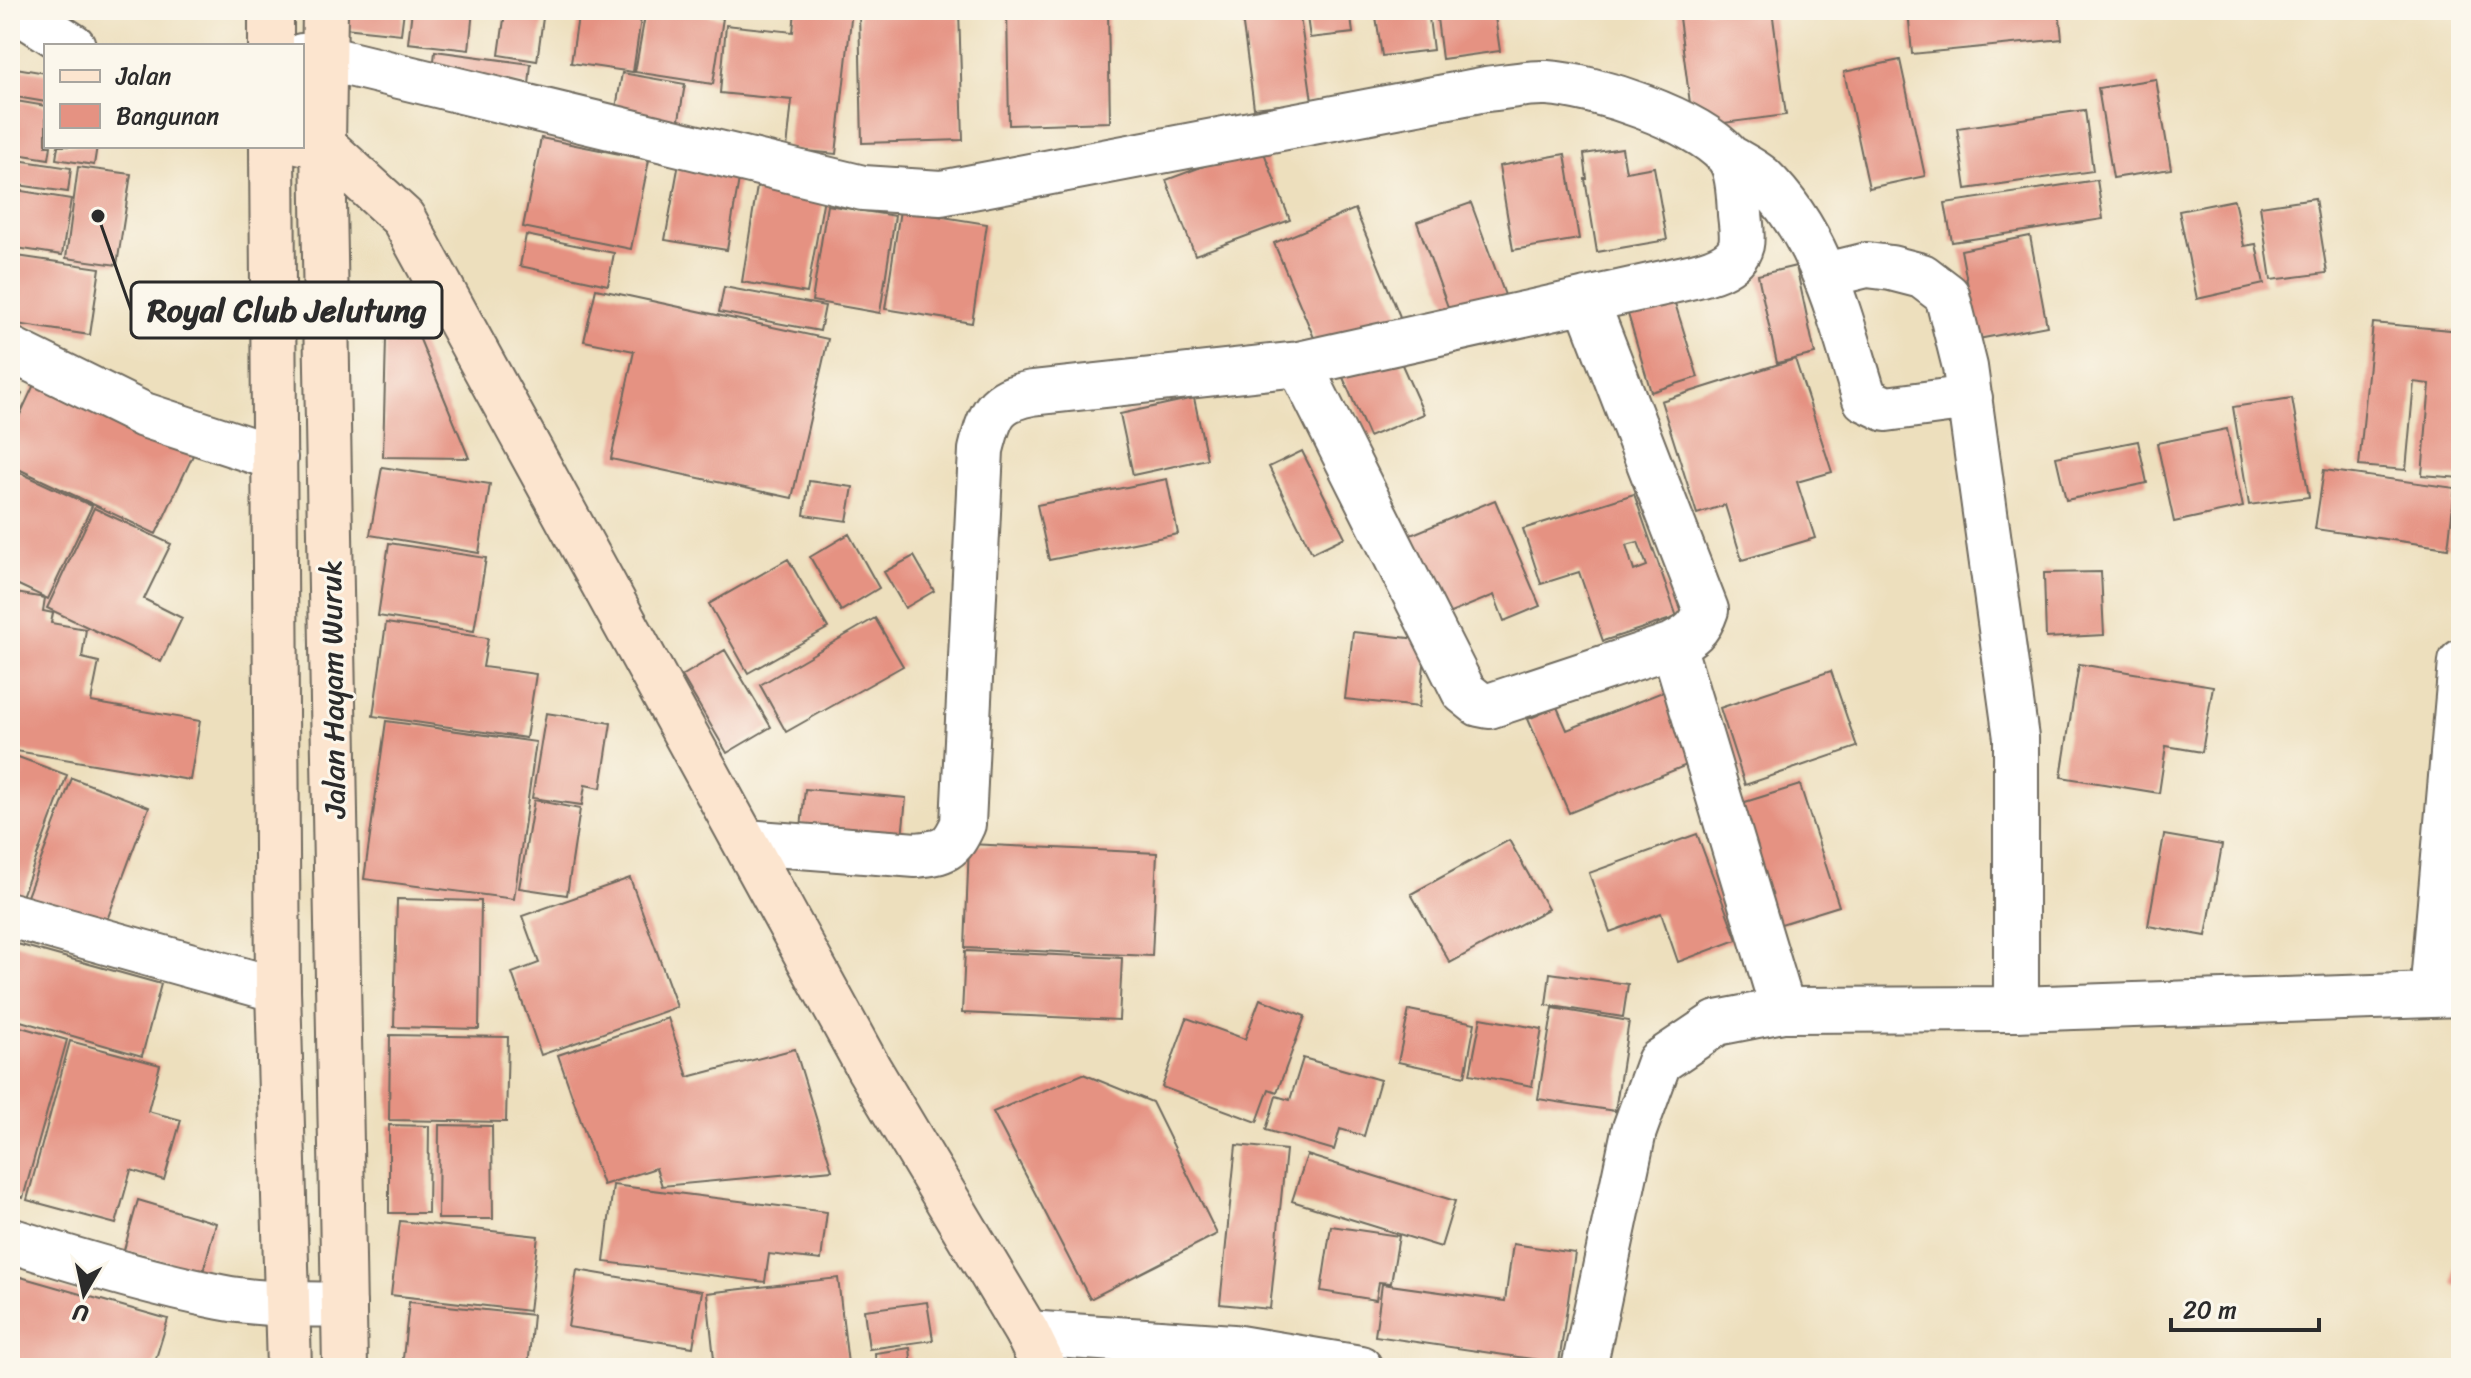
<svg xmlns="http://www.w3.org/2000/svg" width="2471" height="1378" font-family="Sriracha,sans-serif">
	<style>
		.building { fill: #e59282; fill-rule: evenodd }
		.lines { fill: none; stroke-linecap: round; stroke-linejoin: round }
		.street-casing { stroke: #6f6a5e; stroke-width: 48 }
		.secondary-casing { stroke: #6f6a5e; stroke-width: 48 }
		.street { stroke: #fff; stroke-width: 44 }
		.secondary { stroke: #fce5cf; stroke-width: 44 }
		.labels { text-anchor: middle; stroke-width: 6; stroke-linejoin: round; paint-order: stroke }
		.street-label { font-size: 30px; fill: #2b2b2b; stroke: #fbf7ec }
		.leader { fill: none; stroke: #2b2b2b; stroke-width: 3 }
		.callout-dot { fill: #2b2b2b; stroke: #fbf7ec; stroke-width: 3 }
		.callout { fill: #fbf7ec; stroke: #2b2b2b; stroke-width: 3 }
		.callout-label { font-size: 32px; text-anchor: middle; font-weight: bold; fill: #2b2b2b }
	</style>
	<rect width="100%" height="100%" fill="#fbf7ec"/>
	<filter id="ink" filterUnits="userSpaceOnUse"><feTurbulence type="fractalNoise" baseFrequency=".0125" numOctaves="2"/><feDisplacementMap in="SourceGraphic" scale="16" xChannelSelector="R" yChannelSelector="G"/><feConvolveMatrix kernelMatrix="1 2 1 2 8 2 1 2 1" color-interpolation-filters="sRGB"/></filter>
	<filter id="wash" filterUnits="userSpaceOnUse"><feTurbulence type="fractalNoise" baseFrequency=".006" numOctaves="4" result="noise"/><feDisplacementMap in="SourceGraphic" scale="32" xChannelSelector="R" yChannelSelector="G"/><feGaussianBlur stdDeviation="1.8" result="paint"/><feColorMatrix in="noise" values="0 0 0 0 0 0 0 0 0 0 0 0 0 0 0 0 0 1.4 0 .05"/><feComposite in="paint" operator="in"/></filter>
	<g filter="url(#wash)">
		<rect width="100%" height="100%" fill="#eddfbd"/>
		<g id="blocks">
			<!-- building -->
			<path class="building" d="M336,10H404L401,34L335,27Z
				M412,10H473L469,50L408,43Z
				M579,10L642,12L633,72L571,63Z
				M646,10H674L723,18L713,84L635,72Z
				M795,10H852L836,154L787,149L792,100L720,93L726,25L793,32Z
				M859,10H959L963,140L862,143Z
				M1007,10H1108L1110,122L1009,125Z
				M1241,10H1299L1312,101L1254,108Z
				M1306,10H1350L1353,33L1310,38Z
				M1375,10H1428L1433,50L1382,56Z
				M1436,10H1494L1500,51L1442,59Z
				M1678,10H1772L1786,115L1693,127Z
				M1908,10H2059L2062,39L1912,54Z
				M505,12L543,18L537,61L499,55Z
				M435,51L531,64L529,85L433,72Z
				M1900,60L1925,176L1869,188L1844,72Z
				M10,67L46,73V102L10,96Z
				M622,73L685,84L677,131L614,120Z
				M2156,79L2171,169L2113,178L2098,88Z
				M10,100L46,106V146H51L49,159L10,153Z
				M2085,110L2093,171L1966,189L1957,128Z
				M541,138L649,160L631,249L523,227Z
				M1261,145L1290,220L1195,255L1166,180Z
				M58,146H97L94,165L56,159Z
				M1622,148L1626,172L1654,167L1667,240L1597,252L1585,179H1587L1584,154Z
				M1565,154L1579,239L1513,250L1499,166Z
				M10,159L71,168L68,192L10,184Z
				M679,163L740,173L727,250L665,240Z
				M78,167L131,174L117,265L66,258Z
				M758,180L825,192L807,293L742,282Z
				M2097,180L2103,219L1952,242L1945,203Z
				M10,189L71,199L62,255L10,247Z
				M2315,198L2327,273L2271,280L2260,206Z
				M2234,200L2244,246L2256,244L2264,284L2197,299L2179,211Z
				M1471,203L1506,298L1452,318L1417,222Z
				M827,205L895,216L880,313L812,301Z
				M1355,209L1401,319L1320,352L1274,243Z
				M900,210L987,224L972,323L885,309Z
				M526,235L614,253L608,285L520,266Z
				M2030,236L2047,326L1978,339L1961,250Z
				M10,255L100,268L90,335L10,323Z
				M1796,266L1815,354L1777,363L1758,275Z
				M724,287L825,306L820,331L719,312Z
				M596,289L828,339L792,498L611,459L634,351L584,341Z
				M1674,300L1698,377L1651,392L1628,314Z
				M2373,323L2461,331V478L2422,475L2430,384L2414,382L2406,470L2359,466Z
				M419,337L469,458L383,457L386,338Z
				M1395,349L1424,414L1369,437L1341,373Z
				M1795,359L1832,472L1797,482L1815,538L1742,560L1725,505L1697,514L1661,401Z
				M38,376L195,451L156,534L10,465V436Z
				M10,387L22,394L10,416Z
				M1194,398L1207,459L1133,475L1120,414Z
				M2292,398L2309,497L2249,505L2233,407Z
				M2227,429L2243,507L2174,522L2157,443Z
				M2138,441L2147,483L2066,500L2056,457Z
				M1302,451L1345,537L1312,553L1269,467Z
				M382,467L490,484L479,553L370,535Z
				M10,468L92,506L48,599L10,581Z
				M2324,470L2455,488L2448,548L2315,529Z
				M1167,479L1178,534L1049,560L1037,505Z
				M809,481L853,487L847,521L804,515Z
				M1634,494L1677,617L1603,641L1579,572L1541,584L1523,529ZM1638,542L1647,566L1634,571L1626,545Z
				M1495,500L1540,606L1504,621L1494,595L1436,619L1401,539Z
				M94,508L171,544L144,599L182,618L161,662L47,608Z
				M849,534L879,588L841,611L810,557Z
				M389,543L486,558L474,631L378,616Z
				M914,556L934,591L905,608L884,572Z
				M788,559L828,628L748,673L709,604Z
				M2101,572L2104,635L2046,638L2044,573Z
				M10,592L45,598L43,611L53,613L51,623L86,629L82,658L99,662L91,702L200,721L190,780L10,750Z
				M875,618L903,666L786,732L760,685Z
				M386,623L488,638L483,667L536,674L526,738L373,716Z
				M1353,632L1427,640L1419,707L1345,699Z
				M725,650L771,727L727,753L682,676Z
				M2079,664L2213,686L2202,752L2166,746L2159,793L2061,777Z
				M1831,671L1857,747L1745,785L1720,708Z
				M1675,687L1704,758L1569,813L1528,719L1557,707L1567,730Z
				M546,713L611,723L601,788L585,785L582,805L532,798Z
				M386,721L536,742L514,899L364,879Z
				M10,754L67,775L21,899L10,895Z
				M72,778L149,807L104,928L26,899Z
				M1800,785L1839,906L1768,928L1729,807Z
				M805,789L906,798L901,847L800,838Z
				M534,800L580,809L567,895L519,888Z
				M1697,834L1737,940L1678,962L1661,913L1610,932L1589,873Z
				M2164,835L2222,845L2206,936L2148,926Z
				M1509,840L1548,909L1450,963L1411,894Z
				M969,844L1157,853L1152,956L965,948Z
				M630,878L677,1007L541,1055L512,973L539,963L522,916Z
				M397,899L481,901L479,1029L394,1027Z
				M2459,930L2461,931V976L2453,975Z
				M10,942L161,984L142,1056L10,1018Z
				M965,951L1122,958L1119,1020L962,1013Z
				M1550,973L1628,984L1623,1017L1546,1005Z
				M1260,999L1305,1016L1277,1092L1269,1089L1257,1122L1162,1087L1187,1018L1245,1039Z
				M1553,1008L1629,1021L1615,1111L1538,1099Z
				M1409,1010L1475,1023L1465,1076L1398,1062Z
				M668,1018L688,1077L795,1049L832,1170L662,1186L656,1168L603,1185L558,1055Z
				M1481,1018L1542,1029L1532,1086L1470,1074Z
				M10,1024L67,1040L23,1198L10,1194Z
				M390,1035L508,1037L506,1122L389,1120Z
				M70,1041L160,1065L148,1111L181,1120L164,1180L131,1170L116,1224L27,1200Z
				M1303,1058L1380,1080L1364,1136L1340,1129L1334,1150L1266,1130L1276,1096L1290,1100Z
				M1083,1074L1152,1102L1217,1234L1090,1299L993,1112Z
				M389,1125L429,1126L428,1213H389Z
				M439,1125L492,1126L493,1219H438Z
				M1236,1145L1286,1150L1270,1309L1220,1304Z
				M1307,1155L1455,1201L1441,1247L1292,1201Z
				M613,1185L827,1212L821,1260L769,1254L765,1282L604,1262Z
				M2459,1187H2461V1219L2454,1218Z
				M138,1200L216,1223L203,1272L124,1250Z
				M400,1221L538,1236L529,1311L391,1295Z
				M1331,1226L1399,1236L1391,1283L1379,1282L1376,1300L1321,1291Z
				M2459,1240H2461V1287L2452,1285Z
				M1513,1244L1575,1253L1559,1363L1375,1336L1382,1284L1505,1301Z
				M577,1270L702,1291L693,1347L568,1327Z
				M10,1274L168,1319L153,1368H10Z
				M838,1278L848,1364L808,1368H715L707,1293Z
				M409,1302L533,1315L528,1368H402Z
				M927,1302L933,1340L869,1349L864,1310Z
				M910,1348L912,1368H876L875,1353Z"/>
		</g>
	</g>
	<g filter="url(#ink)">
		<use href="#blocks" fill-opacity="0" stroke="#6f6a5e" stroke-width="2"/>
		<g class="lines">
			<defs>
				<path id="street" d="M17,10L73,46
					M302,56L325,58L863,188L941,193L1486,89C1506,87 1528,82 1547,83C1595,86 1695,119 1727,155C1739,169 1739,197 1740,214C1741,224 1743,236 1741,245C1734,272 1690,276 1668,282L1299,364L1032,393C994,400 990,414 981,450L963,824C951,850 945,852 916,855L746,842
					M1729,157C1740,164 1752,169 1761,177C1823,236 1840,320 1865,399L1886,409L1970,398
					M1826,275L1867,265L1891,268L1922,276L1947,295L1965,367L2016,738V1009
					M1586,300L1706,610C1700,629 1690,636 1673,645L1783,1010
					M10,349L144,415L275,458
					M1299,364L1464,692L1479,704L1489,706L1673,645
					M10,915L278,990
					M2432,995L2461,662
					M10,1240C79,1262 149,1283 220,1297C260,1305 303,1304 344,1305
					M1027,1333L1233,1347L1360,1368
					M1584,1368L1634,1131L1659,1062L1717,1023L1783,1010L2016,1009L2461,994"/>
				<path id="secondary" d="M325,10L323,145L345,1368
					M271,46V10
					M302,142L323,145L403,218L869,1069L1027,1333L1044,1368
					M272,146L278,990L289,1368"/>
			</defs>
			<!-- street casing -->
			<use href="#street" class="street-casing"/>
			<!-- secondary casing -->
			<use href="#secondary" class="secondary-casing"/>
			<!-- street -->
			<use href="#street" class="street"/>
			<!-- secondary -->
			<use href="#secondary" class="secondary"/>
		</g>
	</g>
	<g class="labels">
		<!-- street labels -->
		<g class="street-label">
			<text transform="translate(333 689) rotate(-91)" y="10">Jalan Hayam Wuruk</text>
		</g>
	</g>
	<!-- callouts -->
	<path class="leader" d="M98 216L131 310"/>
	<circle class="callout-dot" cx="98" cy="216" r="8"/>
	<rect class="callout" x="131" y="282" width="311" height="56" rx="8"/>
	<g class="callout-label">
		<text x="287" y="321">Royal Club Jelutung</text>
	</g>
	<!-- margin -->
	<rect width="2471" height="1378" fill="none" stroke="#fbf7ec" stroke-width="40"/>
	<!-- legend -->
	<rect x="44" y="44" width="260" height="104" fill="#fbf7ec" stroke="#a8a59f" stroke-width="2"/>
	<rect x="60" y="70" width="40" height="12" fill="#fce5cf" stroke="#a8a59f" stroke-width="2"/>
	<text x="116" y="84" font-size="24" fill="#2b2b2b">Jalan</text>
	<rect x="60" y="104" width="40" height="24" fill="#e59282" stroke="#a8a59f" stroke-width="2"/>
	<text x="116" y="124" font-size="24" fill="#2b2b2b">Bangunan</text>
	<!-- north arrow -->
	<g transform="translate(84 1294) rotate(189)" stroke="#fbf7ec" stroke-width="6" paint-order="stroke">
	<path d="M0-6L14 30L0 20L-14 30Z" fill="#2b2b2b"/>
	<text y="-12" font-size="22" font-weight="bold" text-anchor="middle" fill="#2b2b2b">U</text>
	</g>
	<!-- scale -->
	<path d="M2171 1318v12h148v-12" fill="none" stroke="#2b2b2b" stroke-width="4"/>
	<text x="2183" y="1318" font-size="24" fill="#2b2b2b" stroke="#fbf7ec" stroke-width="6" paint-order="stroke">20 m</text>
</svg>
